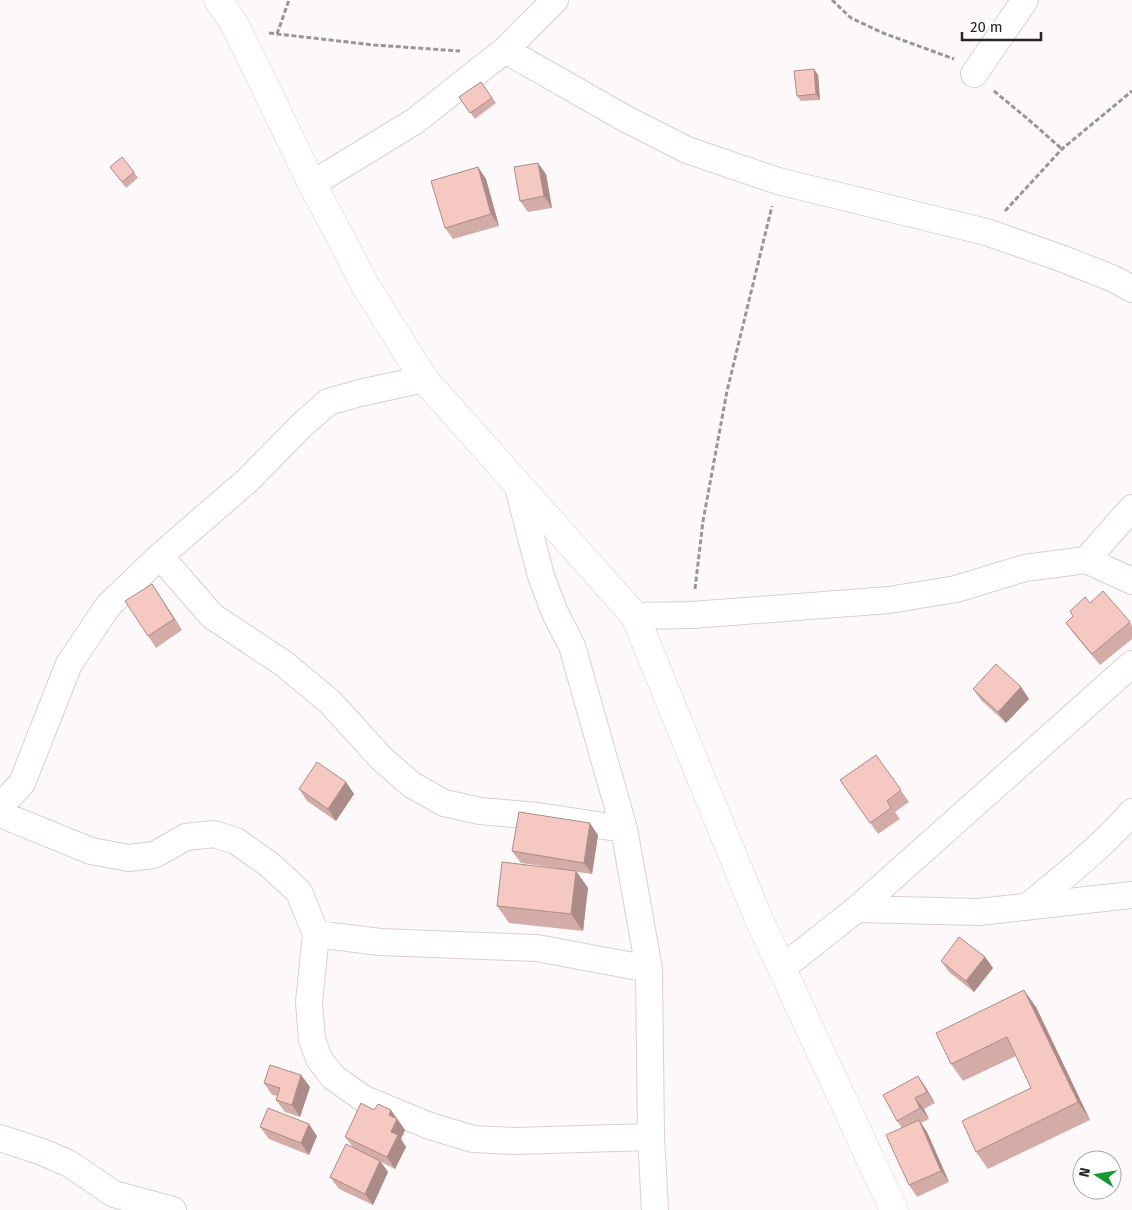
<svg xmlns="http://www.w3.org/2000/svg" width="1132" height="1210" font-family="'Fira Sans',sans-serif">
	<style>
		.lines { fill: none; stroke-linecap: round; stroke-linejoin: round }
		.minor-casing { stroke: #dacfd2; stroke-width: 28 }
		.tertiary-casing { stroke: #dacfd2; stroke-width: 29 }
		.path { stroke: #9a9597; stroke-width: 3; stroke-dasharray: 5 2.5; stroke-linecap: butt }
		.minor { stroke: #fff; stroke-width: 26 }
		.tertiary { stroke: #fff; stroke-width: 28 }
		.wall { fill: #d4aca7 }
		.shaded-wall { fill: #ac8c88 }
		.building { fill: #f6c8c2; stroke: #ac8c88 }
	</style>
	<rect width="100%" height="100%" fill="#fdf9fa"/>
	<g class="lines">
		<defs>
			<path id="minor" d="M505,50L626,119L687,150L778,181L986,232L1058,257L1114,279L1132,289
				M974,74L1025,0
				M312,184L415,121L505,50L555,0
				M517,483L541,576L555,613L572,646L624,829L649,969L651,1137L655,1210
				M160,556L212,616L283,663L330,702L382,759L412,785L444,803L480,811L538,816L624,829
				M1086,560L1132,508
				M635,616L692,615L889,600L956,589L1025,568L1086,560L1132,581
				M0,807L22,783L69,664L108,606L160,556L248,480L301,426L328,402L360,393L424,379
				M0,814L91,851L129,858L154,855L186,837L214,834L236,841L270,865L299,892L316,934L309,1002L312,1039L319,1059L333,1077L364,1099L430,1126L473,1139L514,1141L651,1137
				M1027,907C1063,877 1101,848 1132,812
				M857,909L979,912L1132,895
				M316,934L380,942L537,948L649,969
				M782,968L857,909L1132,664
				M0,1138L42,1152L68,1163L114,1194L173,1210"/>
			<path id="tertiary" d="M218,0L235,25L312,184L367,288L424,379L635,616L757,915L894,1210"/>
		</defs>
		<!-- minor casing -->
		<use href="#minor" class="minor-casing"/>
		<!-- tertiary casing -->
		<use href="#tertiary" class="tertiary-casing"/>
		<!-- path -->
		<path class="path" d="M832,0L851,18L883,33L954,59
			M269,33L374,45L460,51
			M277,34L289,0
			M994,91L1029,120L1062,149
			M1005,211L1062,149L1132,91
			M695,589L703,521L727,391L772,206"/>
		<!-- minor -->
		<use href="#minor" class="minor"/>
		<!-- tertiary -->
		<use href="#tertiary" class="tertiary"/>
	</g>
	<!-- wall -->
	<path class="wall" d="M818,75L820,100L801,101L797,96Z
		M481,82L496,103L475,119L459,97Z
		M110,167L134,172L138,178L126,188Z
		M478,167L486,179L499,226L453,239L445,228Z
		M546,174L552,208L528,212L520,201Z
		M152,584L182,630L156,648L148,636Z
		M1090,603L1130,622L1132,626V639L1100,665L1074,634L1066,623Z
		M1021,687L1029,699L1006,723L981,700L973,689Z
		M876,755L909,802L895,812L900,819L878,834L840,780Z
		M346,782L354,794L336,821L307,801L299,789Z
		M598,835L592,874L577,872L588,888L583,931L509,923L497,906L556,868L521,863L512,851Z
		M985,957L993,968L974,992L949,972L941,961Z
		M1036,1007L1090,1120L988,1169L976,1152L1031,1088L1016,1056L963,1081L951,1064Z
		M301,1075L310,1087L300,1117L285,1112L276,1100L278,1096L272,1095L264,1083Z
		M918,1076L926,1088L935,1103L924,1109L929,1119L921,1123L927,1132L949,1182L917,1197L909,1185L902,1128L897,1121Z
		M399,1122L405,1130L401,1139L406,1147L395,1169L381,1162L388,1172L373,1205L339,1189L330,1177L353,1147L345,1137L400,1122Z
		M260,1127L317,1136L309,1155L269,1139Z"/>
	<!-- shaded-wall -->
	<path class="shaded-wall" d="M814,69L818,75L820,100L816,94Z
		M538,163L546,174L552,208L544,196Z
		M478,167L486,179L499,226L491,214Z
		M152,584L160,596L182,630L174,619Z
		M1021,687L1029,699L1006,723L998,712Z
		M346,782L354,794L336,821L328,809Z
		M590,823L598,835L592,874L584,863Z
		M576,871L588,888L583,931L571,914Z
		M985,957L993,968L974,992L966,981Z
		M1024,990L1036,1007L1090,1120L1078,1102Z
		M301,1075L310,1087L300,1117L292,1105Z
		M918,1076L926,1088L935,1103L927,1092Z
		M915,1098L924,1109L929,1119L920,1108Z
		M391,1110L405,1130L401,1139L406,1147L395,1169L387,1157L391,1132L389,1115Z
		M919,1120L927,1132L949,1182L941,1171Z
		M309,1124L317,1136L309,1155L301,1143Z
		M380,1161L388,1172L373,1205L365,1194Z"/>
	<!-- building -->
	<path class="building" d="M814,69L816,94L797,96L794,71Z
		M481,82L492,98L470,113L459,97Z
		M122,157L134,172L122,182L110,167Z
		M538,163L544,196L520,201L514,167Z
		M478,167L491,214L445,228L431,181Z
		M152,584L174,619L148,636L125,601Z
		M1103,591L1130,622L1092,654L1066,623L1073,616L1070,611L1085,597L1090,603Z
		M996,664L1021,687L998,712L973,689Z
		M876,755L901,790L887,801L891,808L870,823L840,780Z
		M317,762L346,782L328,809L299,789Z
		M519,812L590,823L584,863L512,851Z
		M502,862L576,871L571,914L497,906Z
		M959,937L985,957L966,981L941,961Z
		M1024,990L1078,1102L976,1152L962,1121L1031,1088L1007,1037L951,1064L936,1033Z
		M270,1065L301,1075L292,1105L276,1100L280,1088L264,1083Z
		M918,1076L927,1092L915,1098L920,1108L897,1121L883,1095Z
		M361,1103L374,1110L378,1104L391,1110L389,1115L397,1119L391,1132L398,1135L387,1157L345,1137Z
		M268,1108L309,1124L301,1143L260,1127Z
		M919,1120L941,1171L909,1185L886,1135Z
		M346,1144L380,1161L365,1194L330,1177Z"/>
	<!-- north arrow -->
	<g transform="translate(1097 1175) rotate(282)"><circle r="24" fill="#ffffff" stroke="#a9a7a8"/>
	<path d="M0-4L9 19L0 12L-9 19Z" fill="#139a30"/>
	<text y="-8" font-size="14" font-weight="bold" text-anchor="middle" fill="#282325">N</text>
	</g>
	<!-- scale -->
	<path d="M962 32v8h79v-8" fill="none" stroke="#282325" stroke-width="2.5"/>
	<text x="970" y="32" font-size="15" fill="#282325" stroke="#ffffff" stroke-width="4" paint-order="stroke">20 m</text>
</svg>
